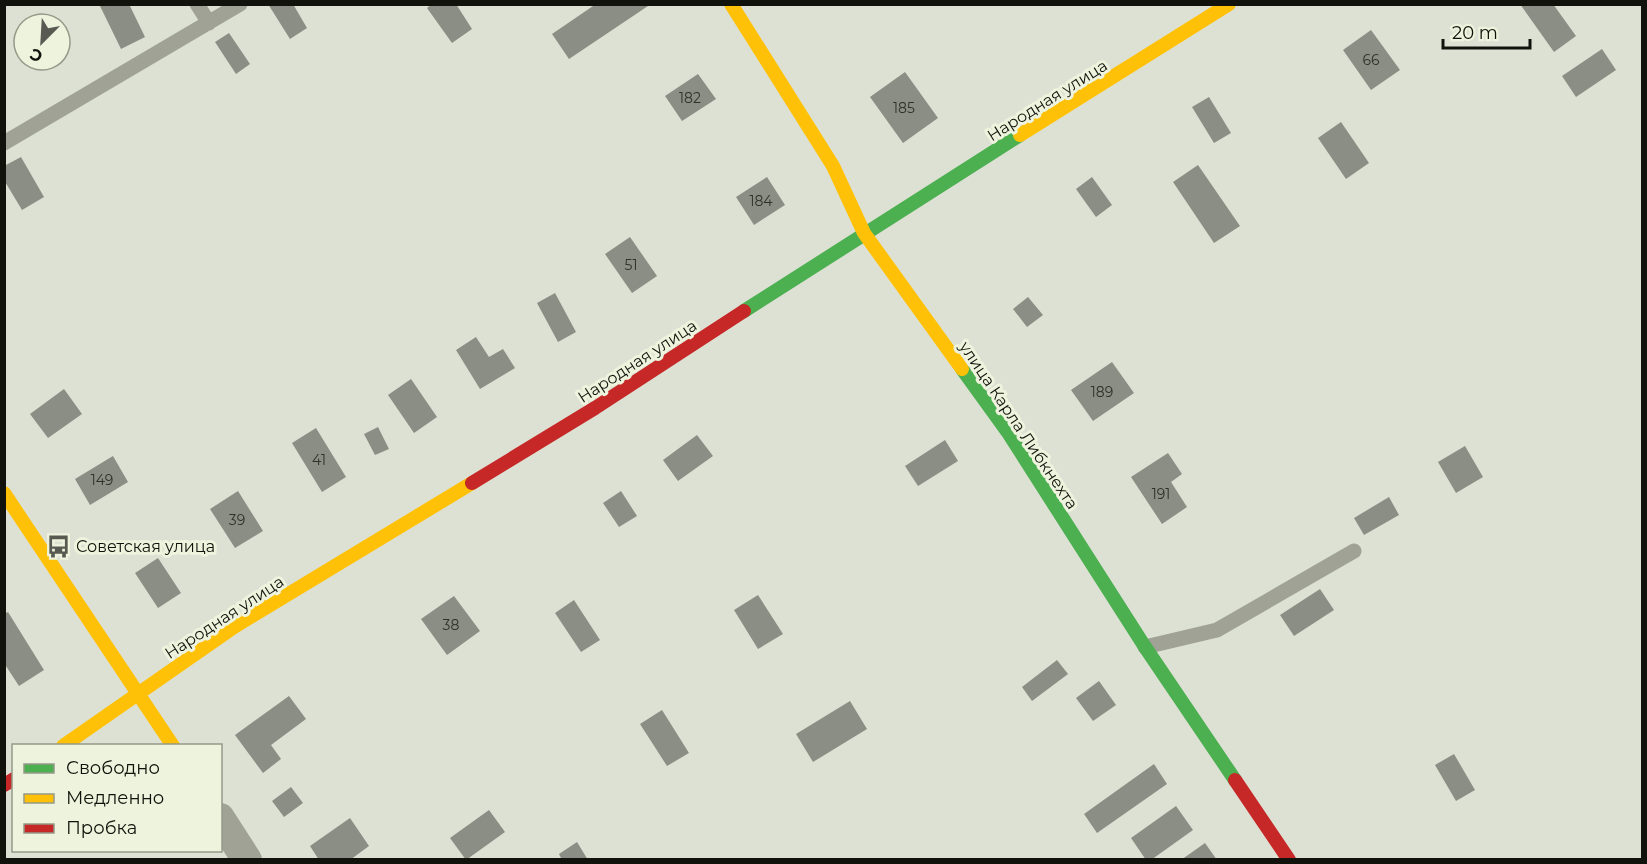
<svg xmlns="http://www.w3.org/2000/svg" width="1647" height="864" font-family="Montserrat,sans-serif">
	<style>
		.building { fill: #8b8e84 }
		.lines { fill: none; stroke-linecap: round; stroke-linejoin: round }
		.lane { stroke: #9fa295; stroke-width: 15 }
		.street { stroke: #9fa295; stroke-width: 30 }
		.fast { stroke: #4caf50; stroke-width: 14 }
		.slow { stroke: #ffc107; stroke-width: 14 }
		.jam { stroke: #c62828; stroke-width: 14 }
		.labels { text-anchor: middle; stroke-width: 6; stroke-linejoin: round; paint-order: stroke }
		.number-label { font-size: 14px; fill: #303129 }
		.street-label { font-size: 16px; fill: #11120b; stroke: #edf3dc }
		.poi-label { font-size: 16px; fill: #11120b; stroke: #edf3dc; text-anchor: start }
	</style>
	<rect width="100%" height="100%" fill="#dde1d4"/>
	<!-- building -->
	<path class="building" d="M103,4H129L145,37L121,49L100,6Z
		M268,4H293L307,28L290,39Z
		M432,4H456L472,29L452,43L427,8Z
		M596,4H651L569,59L552,34Z
		M1520,4H1553L1576,36L1554,52Z
		M1371,30L1400,70L1371,90L1343,50Z
		M229,33L250,64L236,74L215,42Z
		M1602,49L1616,70L1576,97L1562,76Z
		M905,72L938,118L903,143L870,97Z
		M698,74L716,99L682,121L665,96Z
		M1209,97L1231,133L1214,143L1192,107Z
		M1341,122L1369,163L1346,179L1318,138Z
		M21,157L44,197L22,210L4,180V166Z
		M1198,165L1240,226L1214,243L1173,182Z
		M767,177L785,205L754,225L736,197Z
		M1092,177L1112,205L1096,217L1076,189Z
		M630,237L657,276L632,293L605,254Z
		M555,293L576,332L558,342L537,303Z
		M1028,297L1043,315L1027,327L1013,309Z
		M476,337L489,357L503,349L515,368L480,389L456,350Z
		M1112,362L1134,393L1093,421L1071,390Z
		M411,379L437,417L414,433L388,395Z
		M64,389L82,414L48,438L30,414Z
		M378,427L389,449L375,455L364,434Z
		M316,428L346,477L322,492L292,443Z
		M697,435L713,456L678,481L663,460Z
		M945,440L958,461L918,486L905,466Z
		M1465,446L1483,477L1456,493L1438,462Z
		M1168,453L1182,474L1171,482L1187,507L1162,524L1131,477Z
		M113,456L128,482L90,505L75,479Z
		M238,491L263,531L235,548L210,509Z
		M621,491L637,516L619,527L603,503Z
		M1389,497L1399,515L1364,535L1354,518Z
		M158,558L181,593L158,608L135,573Z
		M1320,589L1334,610L1294,636L1280,615Z
		M758,595L783,634L758,649L734,610Z
		M454,596L480,631L447,655L421,619Z
		M574,600L600,640L581,652L555,613Z
		M8,612L44,670L19,686L4,663V614Z
		M1057,660L1068,674L1032,701L1022,687Z
		M1099,681L1116,705L1093,721L1076,698Z
		M289,696L306,719L271,745L281,759L263,773L235,735Z
		M850,701L867,729L813,762L796,734Z
		M662,710L689,753L667,766L640,724Z
		M1454,754L1475,790L1456,801L1435,765Z
		M1154,764L1167,784L1097,833L1084,814Z
		M291,787L303,803L284,817L272,801Z
		M1176,806L1193,830L1151,860H1146L1131,838Z
		M489,810L505,832L466,860L450,838Z
		M350,818L369,846L350,860H319L310,846Z
		M577,842L588,860H562L559,854Z
		M1205,843L1217,860H1181Z"/>
	<g class="lines">
		<!-- lane -->
		<path class="lane" d="M197,4L209,23
			M4,143L240,4
			M1145,647L1217,630L1354,551"/>
		<!-- street -->
		<path class="street" d="M220,818L247,860"/>
		<!-- fast -->
		<path class="fast" d="M744,311L1020,135
			M962,369L1009,434L1145,647L1235,780"/>
		<!-- slow -->
		<path class="slow" d="M731,4L833,166L864,233L962,369
			M1020,135L1229,4
			M4,493L173,746
			M63,746L234,627L472,483"/>
		<!-- jam -->
		<path class="jam" d="M472,483L595,408L744,311
			M1235,780L1289,860
			M4,785L14,779"/>
	</g>
	<!-- icons -->
	<defs>
		<symbol id="bus-bare" viewBox="-9 -9 18 18"><path d="M-5-6H5V4H4V6H2V4H-2V6H-4V4H-5ZM-3.5-4V0h7V-4ZM-3.5 1.2v1.5H-2V1.2ZM2 1.2v1.5H3.5V1.2Z" fill="#585a51" stroke="#edf3dc" stroke-width="2.5" paint-order="stroke"/></symbol>
	</defs>
	<g fill-rule="evenodd">
		<use href="#bus-bare" x="42" y="530" width="33" height="33"/>
	</g>
	<g class="labels">
		<!-- number labels -->
		<g class="number-label">
			<text x="1371" y="65">66</text>
			<text x="690" y="103">182</text>
			<text x="904" y="113">185</text>
			<text x="761" y="206">184</text>
			<text x="631" y="270">51</text>
			<text x="1102" y="397">189</text>
			<text x="319" y="465">41</text>
			<text x="102" y="485">149</text>
			<text x="1161" y="499">191</text>
			<text x="237" y="525">39</text>
			<text x="451" y="630">38</text>
		</g>
		<!-- street labels -->
		<g class="street-label">
			<text transform="translate(1047 100) rotate(-32)" y="6">Народная улица</text>
			<text transform="translate(637 361) rotate(-33)" y="6">Народная улица</text>
			<text transform="translate(1019 425) rotate(56)" y="6">улица Карла Либкнехта</text>
			<text transform="translate(224 617) rotate(-33)" y="6">Народная улица</text>
		</g>
		<!-- poi labels -->
		<g class="poi-label">
			<text x="76" y="552">Советская улица</text>
		</g>
	</g>
	<!-- border -->
	<rect width="1647" height="864" fill="none" stroke="#11120b" stroke-width="12"/>
	<!-- legend -->
	<rect x="12" y="744" width="210" height="108" fill="#edf3dc" stroke="#959988" stroke-width="1.5"/>
	<rect x="24" y="764" width="30" height="9" fill="#4caf50" stroke="#959988" stroke-width="1.5"/>
	<text x="66" y="774" font-size="18" fill="#11120b">Свободно</text>
	<rect x="24" y="794" width="30" height="9" fill="#ffc107" stroke="#959988" stroke-width="1.5"/>
	<text x="66" y="804" font-size="18" fill="#11120b">Медленно</text>
	<rect x="24" y="824" width="30" height="9" fill="#c62828" stroke="#959988" stroke-width="1.5"/>
	<text x="66" y="834" font-size="18" fill="#11120b">Пробка</text>
	<!-- north arrow -->
	<g transform="translate(42 42) rotate(204)"><circle r="28" fill="#edf3dc" stroke="#959988" stroke-width="1.5"/>
	<path d="M0-4.5L10 22L0 15L-10 22Z" fill="#585a51"/>
	<text y="-9" font-size="16" font-weight="bold" text-anchor="middle" fill="#11120b">С</text>
	</g>
	<!-- scale -->
	<path d="M1443 39v9h87v-9" fill="none" stroke="#11120b" stroke-width="3"/>
	<text x="1452" y="39" font-size="18" fill="#11120b" stroke="#edf3dc" stroke-width="4.5" paint-order="stroke">20 m</text>
</svg>
